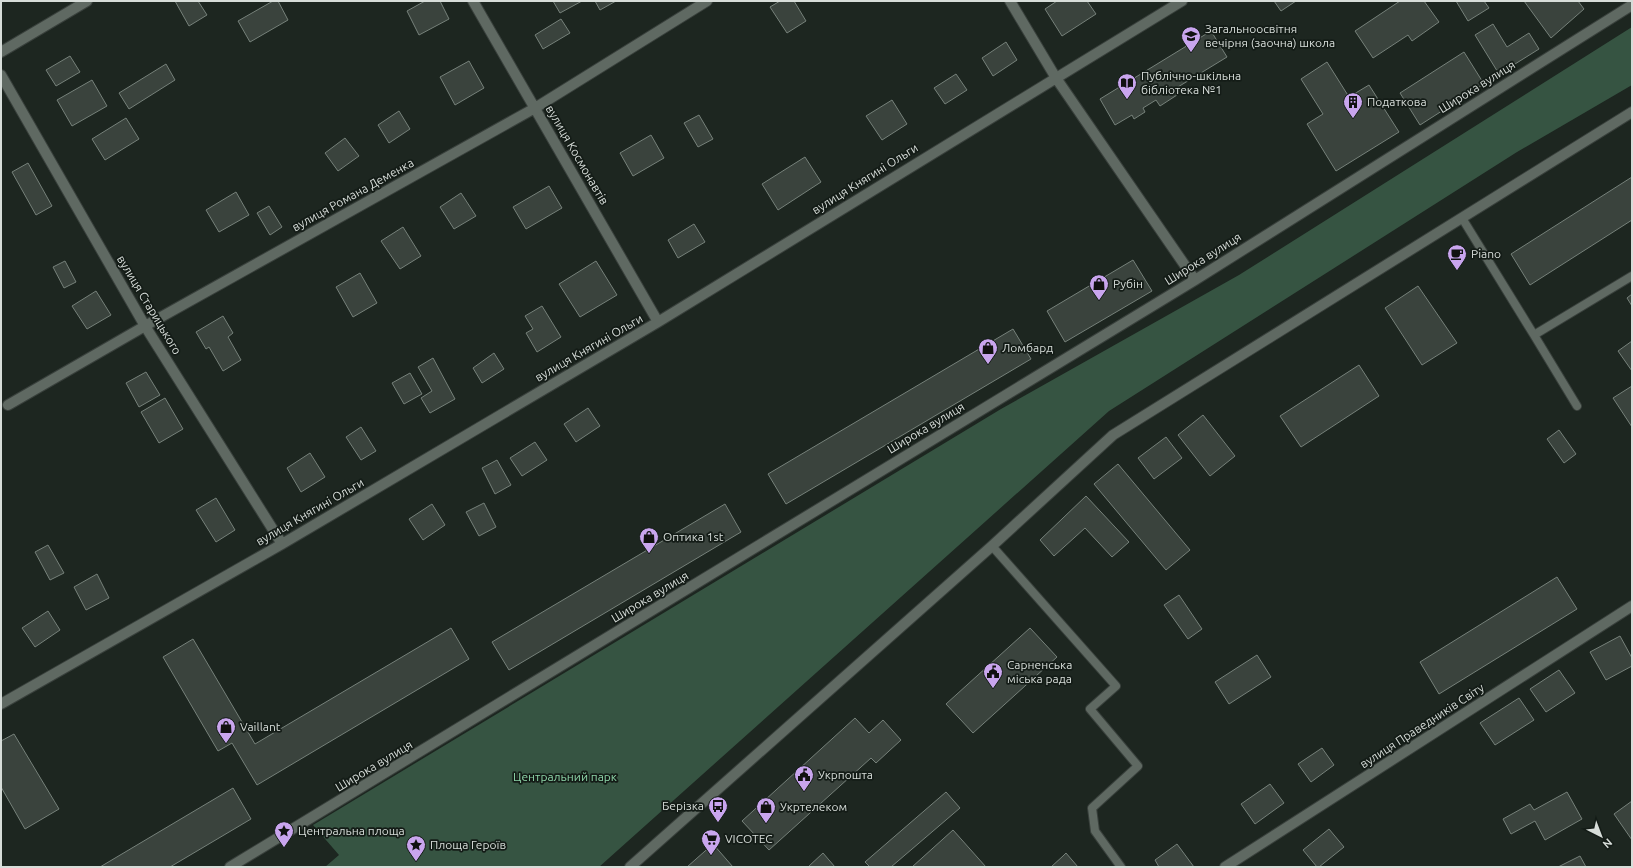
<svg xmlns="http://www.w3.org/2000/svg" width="1633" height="868" font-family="Ubuntu,sans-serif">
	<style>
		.green { fill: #365442 }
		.building { fill: #3a433d; stroke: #76817a }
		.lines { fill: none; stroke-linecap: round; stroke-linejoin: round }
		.service-casing { stroke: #39403c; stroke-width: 10 }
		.minor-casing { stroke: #39403c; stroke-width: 12 }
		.service { stroke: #5f6962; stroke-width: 8 }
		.minor { stroke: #5f6962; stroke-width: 10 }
		.labels { text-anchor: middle; stroke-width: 3.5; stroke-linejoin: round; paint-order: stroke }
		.poi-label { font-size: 12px; fill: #d7ddd9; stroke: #141c17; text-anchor: start }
		.street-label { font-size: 12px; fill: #d7ddd9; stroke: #141c17 }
		.park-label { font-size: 12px; fill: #8ed5a9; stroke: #141c17 }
	</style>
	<rect width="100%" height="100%" fill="#1d2620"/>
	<!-- green -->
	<path class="green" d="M1632,27V85L1517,152L1109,411L599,867H325L339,855L313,825L1001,409L1239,275Z"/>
	<!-- building -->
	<path class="building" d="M175,1H198L207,15L189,26Z
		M273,1H278L288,20L250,42L238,21Z
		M425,1H440L449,19L419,35L407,11Z
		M553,1H582L560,13Z
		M595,1H616L600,10Z
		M780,1H794L806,21L787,33L770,7Z
		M1057,1H1087L1096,14L1062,36L1045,9Z
		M1274,1H1296L1281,11Z
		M1400,1H1424L1439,22L1412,41L1408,35L1373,58L1355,31Z
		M1456,1H1484L1489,8L1468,21Z
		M1524,1H1578L1584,9L1551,38Z
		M561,19L570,33L543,49L535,35Z
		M1493,24L1507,47L1529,33L1539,49L1499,74L1475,35Z
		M1211,31L1227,57L1173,90L1177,95L1160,106L1156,100L1143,108L1145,112L1134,119L1132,115L1115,125L1100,99Z
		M1006,42L1017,60L993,76L982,58Z
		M1464,52L1484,84L1420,125L1400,93Z
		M70,56L80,72L56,86L46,70Z
		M469,61L484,88L455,105L440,77Z
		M1327,62L1349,97L1369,85L1399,132L1336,171L1307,124L1323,114L1301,79Z
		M166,64L175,80L129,109L119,93Z
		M956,74L967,90L945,104L934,88Z
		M92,80L107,106L72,126L57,100Z
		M892,100L907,124L882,140L866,116Z
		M399,111L410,129L389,143L378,125Z
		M699,115L713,139L698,147L684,123Z
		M126,118L139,139L105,160L92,139Z
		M651,135L664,158L633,176L620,153Z
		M345,138L359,156L338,171L325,153Z
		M805,157L821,182L778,210L762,184Z
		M28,163L52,206L36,215L12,172Z
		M1632,177V220L1530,285L1511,254Z
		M549,186L562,208L526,229L513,207Z
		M236,192L249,215L219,232L206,210Z
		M461,193L476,216L454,229L440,207Z
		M269,206L282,227L270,235L257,213Z
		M694,224L705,242L678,258L668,240Z
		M403,227L421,256L400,269L381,241Z
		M1133,260L1152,291L1065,342L1047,311Z
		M65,261L76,282L64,288L53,267Z
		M596,261L617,295L580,317L559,284Z
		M360,273L377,303L353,317L336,287Z
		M1418,286L1457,343L1422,365L1385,308Z
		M96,291L111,315L87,329L72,306Z
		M1632,294V306L1627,298Z
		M542,306L561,337L537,352L526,333L533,329L525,316Z
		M223,316L233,333L228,337L241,360L223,371L209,347L206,349L196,332Z
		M1013,329L1031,359L786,504L768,474Z
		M1632,341V371L1618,351Z
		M494,353L504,369L482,383L473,368Z
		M433,358L455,399L430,413L421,398L432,391L418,367Z
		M1359,365L1379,396L1301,447L1280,416Z
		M146,372L160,395L139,407L126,383Z
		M410,373L422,394L404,404L392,383Z
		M1632,386V427L1613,398Z
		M165,398L183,429L159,443L141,412Z
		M588,408L600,426L576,442L564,424Z
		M1203,415L1235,456L1210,476L1178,435Z
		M361,427L376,451L361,460L346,437Z
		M1559,430L1576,454L1564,463L1547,439Z
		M1166,437L1182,458L1154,479L1138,458Z
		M535,442L547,460L522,476L510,458Z
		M310,453L325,477L301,492L287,468Z
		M497,460L511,485L495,494L482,468Z
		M1118,464L1190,550L1166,570L1094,484Z
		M1086,496L1129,542L1112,557L1085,528L1054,556L1040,540Z
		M216,498L235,530L216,542L196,510Z
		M484,503L496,527L479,536L466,512Z
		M432,504L445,525L423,540L409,519Z
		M725,504L741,532L509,670L492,642Z
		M48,545L64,573L50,580L35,552Z
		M97,574L109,598L86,610L74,587Z
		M1557,577L1577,609L1439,694L1420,662Z
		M1179,595L1202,629L1188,639L1164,605Z
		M48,611L60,630L35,647L22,628Z
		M451,628L469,659L257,785L232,743L218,751L163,657L193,639L255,744Z
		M1030,628L1057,657L973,733L946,704Z
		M1620,636L1632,658V666L1606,680L1590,652Z
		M1257,655L1271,677L1229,704L1215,682Z
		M1559,670L1575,693L1546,712L1530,689Z
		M1519,698L1534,720L1495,745L1480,723Z
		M855,718L869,733L883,720L901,740L876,763L871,758L769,850L742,821Z
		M14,734L59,809L25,829L1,787V741Z
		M1322,748L1334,765L1311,782L1298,764Z
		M1270,784L1284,803L1255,824L1241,804Z
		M233,788L251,819L170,867H100Z
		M946,792L960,808L891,867H870L865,862Z
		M1567,792L1582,819L1545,840L1535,821L1511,834L1503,819L1530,804L1534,810Z
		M1632,801V840L1614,814Z
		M1329,829L1344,847L1319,867H1317L1303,850Z
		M953,830L986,867H912Z
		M713,844L733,867H687Z
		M1177,844L1194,867H1159L1155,860Z
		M823,853L835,867H808Z
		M1066,853L1078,867H1051L1063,856Z
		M1580,856L1586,867H1558Z"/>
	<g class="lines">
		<defs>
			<path id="service" d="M1462,218L1534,335L1632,276
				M1534,335L1577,406
				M992,546L1116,686L1090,709L1138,766L1092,808L1095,831L1121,867"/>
			<path id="minor" d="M473,1L658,322
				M1010,1L1056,78L1195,280
				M1,52L87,1
				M1,75L145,326L282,544
				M8,405L145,326L535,108L707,1
				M1,704L282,544L658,322L1182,1
				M230,867L1195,280L1632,5
				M630,867L992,546L1113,435L1632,112
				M1225,867L1632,606"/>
		</defs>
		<!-- service casing -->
		<use href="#service" class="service-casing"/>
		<!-- minor casing -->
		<use href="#minor" class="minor-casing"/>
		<!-- service -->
		<use href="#service" class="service"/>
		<!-- minor -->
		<use href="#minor" class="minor"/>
	</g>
	<!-- icons -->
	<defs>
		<symbol id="school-pin" viewBox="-11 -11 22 30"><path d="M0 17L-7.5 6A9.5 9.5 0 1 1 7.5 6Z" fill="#c9a5ee" stroke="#141c17"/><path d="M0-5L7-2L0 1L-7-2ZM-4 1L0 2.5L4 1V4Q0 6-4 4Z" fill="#111"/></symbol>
		<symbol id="library-pin" viewBox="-11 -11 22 30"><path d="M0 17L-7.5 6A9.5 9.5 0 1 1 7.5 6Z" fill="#c9a5ee" stroke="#141c17"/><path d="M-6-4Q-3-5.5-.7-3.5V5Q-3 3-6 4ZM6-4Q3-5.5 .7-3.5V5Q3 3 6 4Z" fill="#111"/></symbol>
		<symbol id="building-pin" viewBox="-11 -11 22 30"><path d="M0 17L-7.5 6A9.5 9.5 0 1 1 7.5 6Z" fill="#c9a5ee" stroke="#141c17"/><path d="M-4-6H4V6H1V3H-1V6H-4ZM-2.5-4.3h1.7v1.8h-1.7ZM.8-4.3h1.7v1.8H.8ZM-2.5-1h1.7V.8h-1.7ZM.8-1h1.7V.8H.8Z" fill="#111"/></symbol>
		<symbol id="cafe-pin" viewBox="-11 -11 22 30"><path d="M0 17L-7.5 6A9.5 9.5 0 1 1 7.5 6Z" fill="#c9a5ee" stroke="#141c17"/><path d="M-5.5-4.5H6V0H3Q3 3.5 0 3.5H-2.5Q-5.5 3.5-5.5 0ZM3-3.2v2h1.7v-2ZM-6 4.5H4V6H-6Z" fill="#111"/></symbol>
		<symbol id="shop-pin" viewBox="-11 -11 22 30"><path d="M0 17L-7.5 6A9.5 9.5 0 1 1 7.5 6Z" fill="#c9a5ee" stroke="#141c17"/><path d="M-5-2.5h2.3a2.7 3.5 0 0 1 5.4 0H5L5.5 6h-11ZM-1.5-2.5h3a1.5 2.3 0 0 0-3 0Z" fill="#111"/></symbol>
		<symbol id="civic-pin" viewBox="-11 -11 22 30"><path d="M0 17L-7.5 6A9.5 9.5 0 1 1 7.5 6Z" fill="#c9a5ee" stroke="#141c17"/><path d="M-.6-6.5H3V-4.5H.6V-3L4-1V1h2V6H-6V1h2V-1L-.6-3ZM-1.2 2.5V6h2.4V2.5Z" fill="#111"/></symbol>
		<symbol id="bus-pin" viewBox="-11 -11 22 30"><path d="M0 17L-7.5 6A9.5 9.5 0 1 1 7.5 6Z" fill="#c9a5ee" stroke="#141c17"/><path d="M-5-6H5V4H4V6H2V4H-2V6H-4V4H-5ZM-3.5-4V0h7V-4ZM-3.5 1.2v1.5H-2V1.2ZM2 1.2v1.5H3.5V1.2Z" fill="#111"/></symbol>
		<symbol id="sight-pin" viewBox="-11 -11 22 30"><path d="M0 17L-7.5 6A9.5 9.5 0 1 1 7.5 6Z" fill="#c9a5ee" stroke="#141c17"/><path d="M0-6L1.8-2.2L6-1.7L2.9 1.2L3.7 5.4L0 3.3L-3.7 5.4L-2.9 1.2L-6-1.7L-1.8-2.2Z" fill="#111"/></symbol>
		<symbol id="supermarket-pin" viewBox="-11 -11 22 30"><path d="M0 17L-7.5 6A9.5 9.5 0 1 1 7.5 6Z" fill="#c9a5ee" stroke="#141c17"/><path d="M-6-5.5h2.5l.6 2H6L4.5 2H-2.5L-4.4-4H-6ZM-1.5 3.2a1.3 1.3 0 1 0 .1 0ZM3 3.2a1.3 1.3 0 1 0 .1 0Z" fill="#111"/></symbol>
	</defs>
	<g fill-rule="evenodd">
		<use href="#school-pin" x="1180" y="25" width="22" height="30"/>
		<use href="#library-pin" x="1116" y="72" width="22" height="30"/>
		<use href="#building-pin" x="1342" y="91" width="22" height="30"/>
		<use href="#cafe-pin" x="1446" y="243" width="22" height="30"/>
		<use href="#shop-pin" x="1088" y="273" width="22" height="30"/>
		<use href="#shop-pin" x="977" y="337" width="22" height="30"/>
		<use href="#shop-pin" x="638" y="526" width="22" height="30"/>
		<use href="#civic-pin" x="982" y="661" width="22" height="30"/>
		<use href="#shop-pin" x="215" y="716" width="22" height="30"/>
		<use href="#civic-pin" x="793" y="764" width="22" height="30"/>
		<use href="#bus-pin" x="707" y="795" width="22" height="30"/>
		<use href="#shop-pin" x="755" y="796" width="22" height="30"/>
		<use href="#sight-pin" x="273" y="820" width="22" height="30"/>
		<use href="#supermarket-pin" x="700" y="828" width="22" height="30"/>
		<use href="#sight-pin" x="405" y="834" width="22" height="30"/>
	</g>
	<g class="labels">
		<!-- poi labels -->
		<g class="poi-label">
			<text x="1205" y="33">Загальноосвітня<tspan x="1205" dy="14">вечірня (заочна) школа</tspan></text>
			<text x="1141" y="80">Публічно-шкільна<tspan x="1141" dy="14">бібліотека №1</tspan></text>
			<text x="1367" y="106">Податкова</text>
			<text x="1471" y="258">Piano</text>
			<text x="1113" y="288">Рубін</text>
			<text x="1002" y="352">Ломбард</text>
			<text x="663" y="541">Оптика 1st</text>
			<text x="1007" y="669">Сарненська<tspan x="1007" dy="14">міська рада</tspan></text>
			<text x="240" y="731">Vaillant</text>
			<text x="818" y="779">Укрпошта</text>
			<text x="704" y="810" text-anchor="end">Берізка</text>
			<text x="780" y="811">Укртелеком</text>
			<text x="298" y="835">Центральна площа</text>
			<text x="725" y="843">VICOTEC</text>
			<text x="430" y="849">Площа Героїв</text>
		</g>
		<!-- street labels -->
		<g class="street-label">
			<text transform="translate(1477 87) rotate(-32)" y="4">Широка вулиця</text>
			<text transform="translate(577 155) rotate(60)" y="4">вулиця Космонавтів</text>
			<text transform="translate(865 179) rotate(-32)" y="4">вулиця Княгині Ольги</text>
			<text transform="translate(353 195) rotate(-29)" y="4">вулиця Романа Деменка</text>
			<text transform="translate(1203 259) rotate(-32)" y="4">Широка вулиця</text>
			<text transform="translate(149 305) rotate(59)" y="4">вулиця Старицького</text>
			<text transform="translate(589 348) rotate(-30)" y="4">вулиця Княгині Ольги</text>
			<text transform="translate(926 428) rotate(-31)" y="4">Широка вулиця</text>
			<text transform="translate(310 512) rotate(-30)" y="4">вулиця Княгині Ольги</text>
			<text transform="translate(650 597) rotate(-31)" y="4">Широка вулиця</text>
			<text transform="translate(1422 726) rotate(-33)" y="4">вулиця Праведників Світу</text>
			<text transform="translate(374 766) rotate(-31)" y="4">Широка вулиця</text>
		</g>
		<!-- park labels -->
		<g class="park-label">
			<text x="565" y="781">Центральний парк</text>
		</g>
	</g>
	<!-- border -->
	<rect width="1633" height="868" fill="none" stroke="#d7ddd9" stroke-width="4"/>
	<!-- north arrow -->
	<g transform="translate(1601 836) rotate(138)" stroke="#141c17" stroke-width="3" paint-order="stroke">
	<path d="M0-3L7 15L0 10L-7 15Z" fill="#d7ddd9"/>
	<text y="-6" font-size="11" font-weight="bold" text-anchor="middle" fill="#d7ddd9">N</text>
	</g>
</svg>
